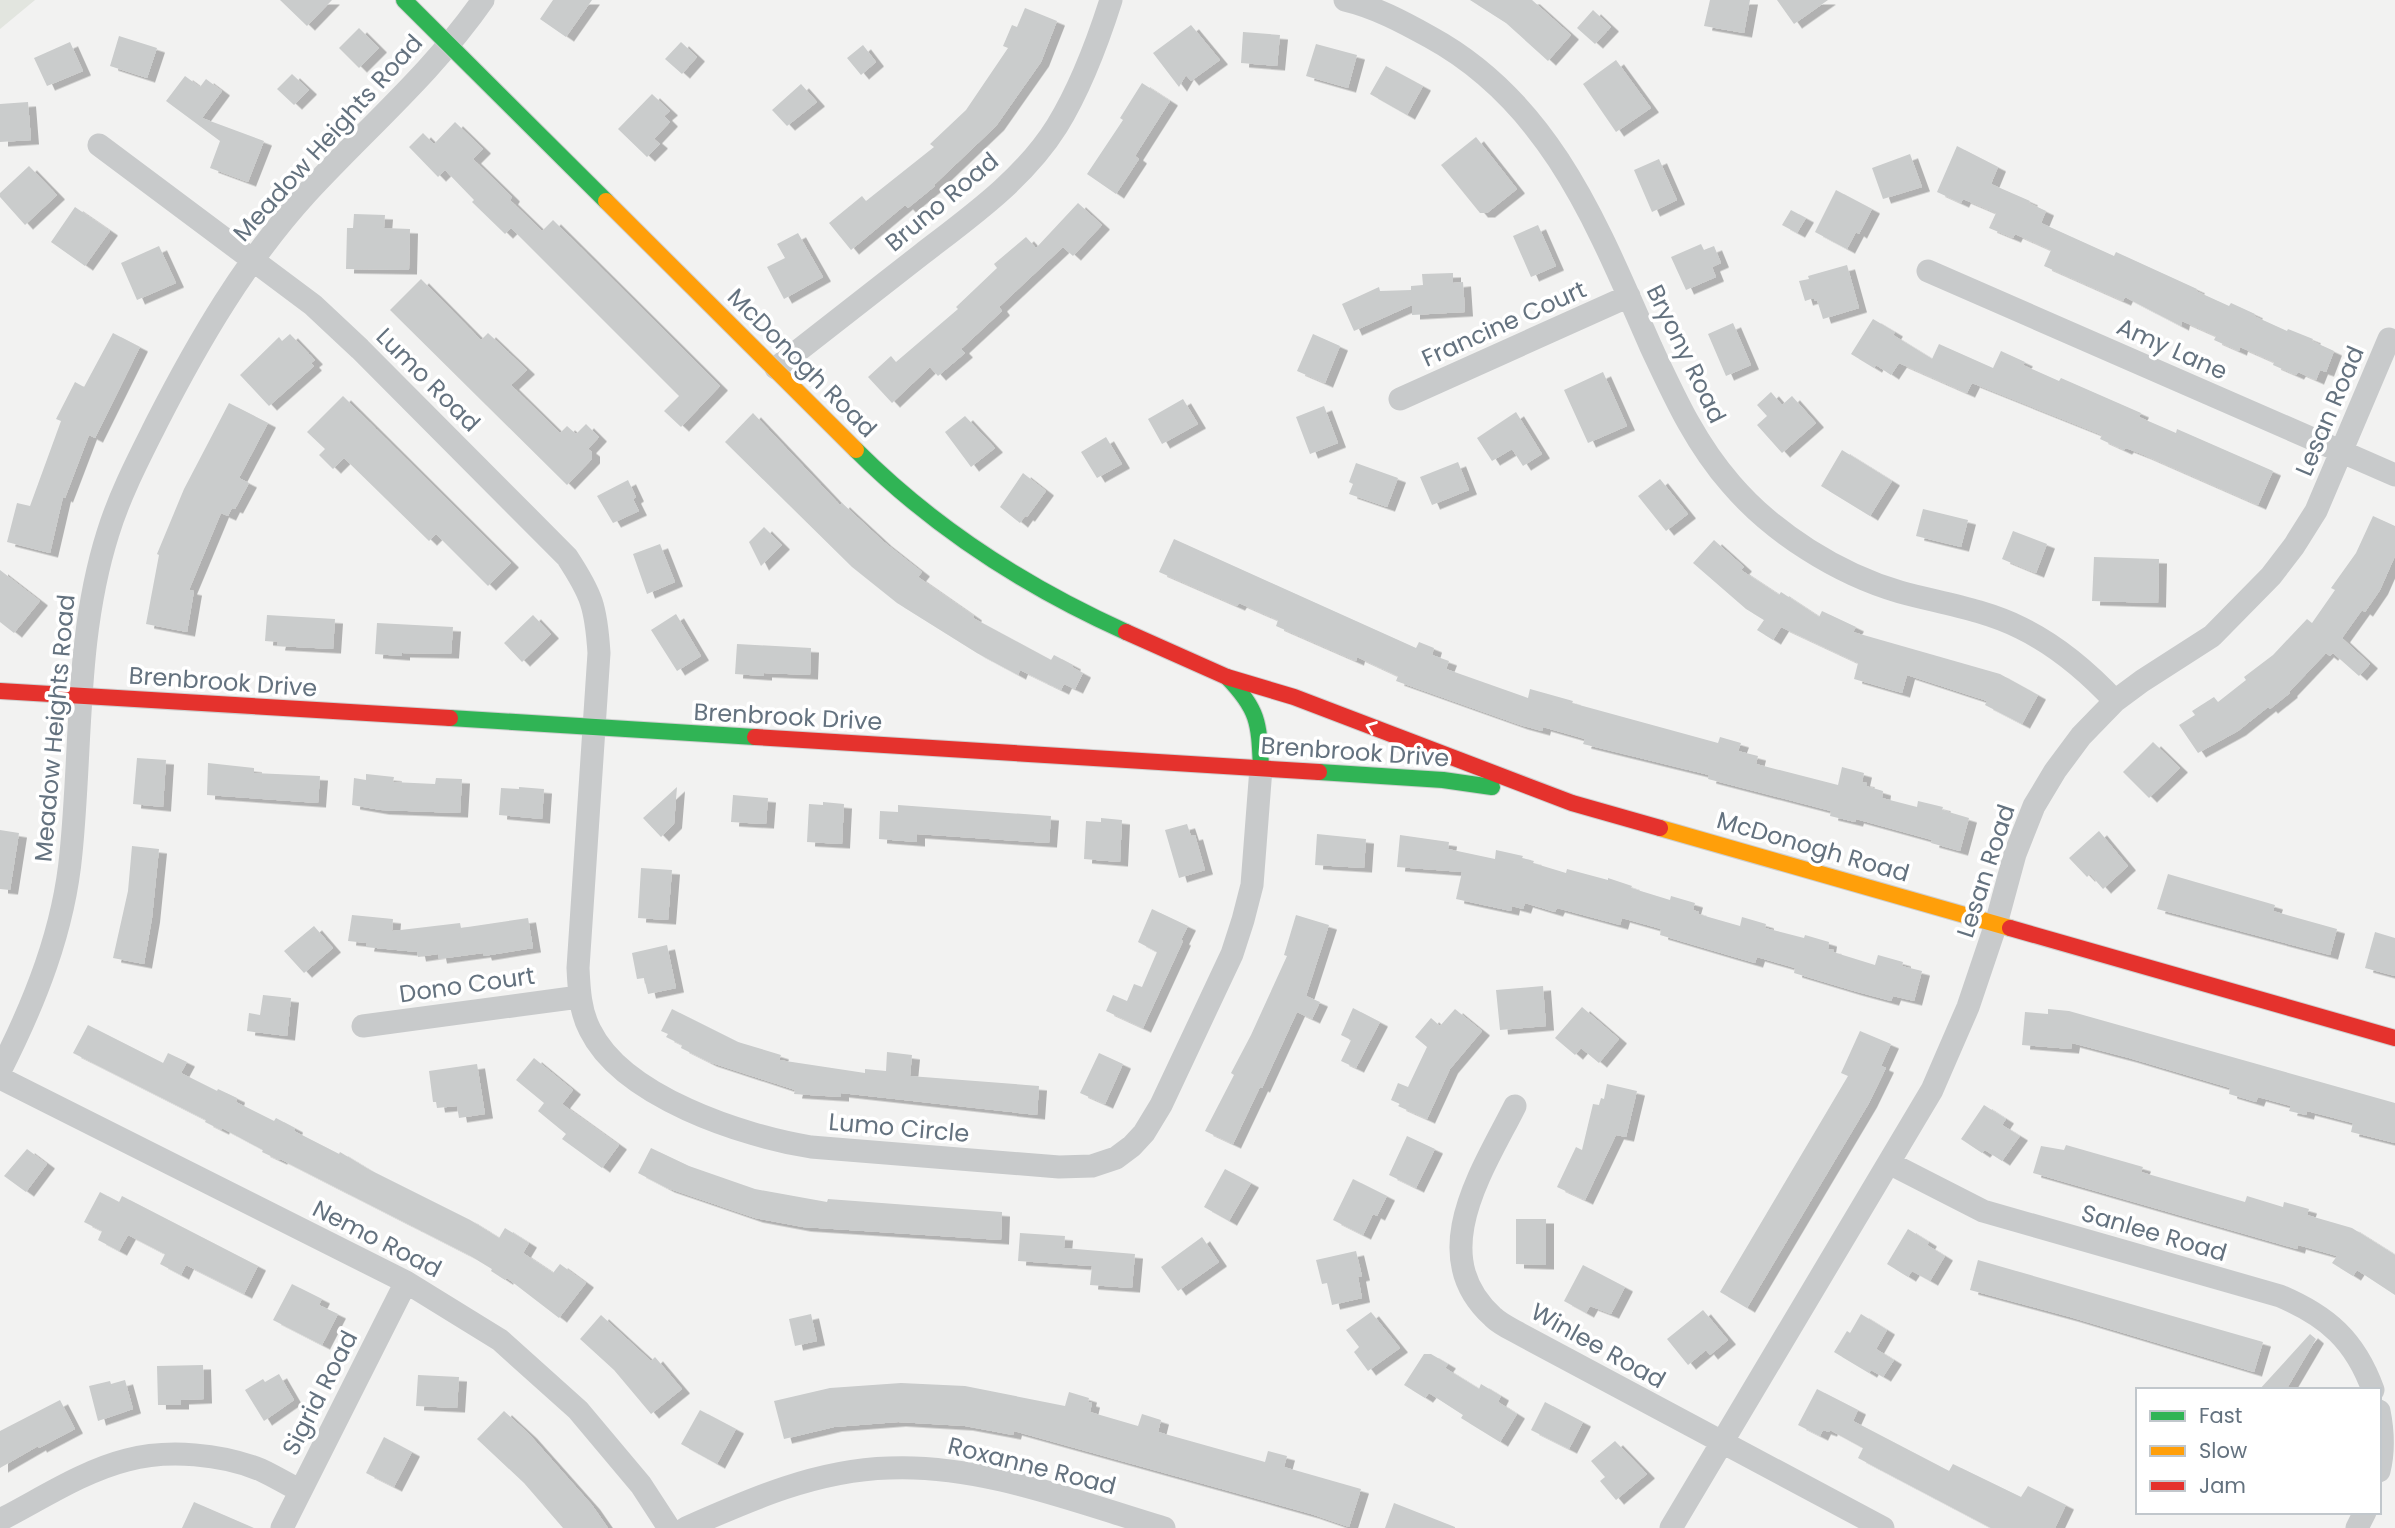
<svg xmlns="http://www.w3.org/2000/svg" width="2395" height="1528" font-family="Poppins,sans-serif">
	<style>
		.green { fill: #e2e5df }
		.building { fill: #cacccc; filter: url(#shadow) }
		.lines { fill: none; stroke-linecap: round; stroke-linejoin: round }
		.fast-casing { stroke: #cecfcf; stroke-width: 18 }
		.slow-casing { stroke: #cecfcf; stroke-width: 18 }
		.jam-casing { stroke: #cecfcf; stroke-width: 18 }
		.street { stroke: #c8cacb; stroke-width: 23 }
		.fast { stroke: #30b455; stroke-width: 16 }
		.slow { stroke: #ff9f0a; stroke-width: 16 }
		.jam { stroke: #e5322d; stroke-width: 16 }
		.oneway { stroke: #fff }
		.labels { text-anchor: middle; stroke-width: 7; stroke-linejoin: round; paint-order: stroke }
		.street-label { font-size: 24px; fill: #64727f; stroke: #fff }
	</style>
	<defs>
		<filter id="shadow"><feDropShadow dx="8" dy="4.5" stdDeviation="0" flood-color="#0004"/></filter>
	</defs>
	<rect width="100%" height="100%" fill="#f2f2f1"/>
	<!-- green -->
	<path class="green" d="M0,0H35L0,29Z"/>
	<!-- building -->
	<path class="building" d="M280,0H332L307,26Z
		M553,0H592L566,37L540,19Z
		M1470,0H1532L1571,35L1548,61L1506,23Z
		M1710,0H1750L1744,33L1704,26Z
		M1777,0H1828L1794,24Z
		M1025,8L1057,21L1041,62L996,126L934,185L935,186L908,208L905,205L851,250L829,223L862,196L866,201L934,147L930,144L966,110L1008,48L1003,46L1012,25L1017,27Z
		M1593,10L1611,27L1595,44L1577,28Z
		M1191,25L1220,60L1191,81L1186,75L1179,87L1153,53Z
		M359,28L379,48L359,68L339,48Z
		M1243,32L1280,35L1277,66L1241,63Z
		M119,36L157,48L147,78L110,66Z
		M70,42L83,71L47,86L34,58Z
		M681,42L697,57L682,74L665,59Z
		M1316,44L1357,55L1348,88L1306,76Z
		M863,45L876,62L861,75L847,58Z
		M1616,60L1651,108L1616,132L1583,84Z
		M1386,66L1423,86L1407,115L1370,94Z
		M292,74L309,90L294,105L277,89Z
		M185,76L200,87L206,79L222,91L202,118L264,141L248,182L210,168L220,141L166,101Z
		M1142,83L1170,101L1135,156L1139,159L1116,194L1087,174L1123,120L1120,118Z
		M801,84L817,102L787,126L772,110Z
		M652,94L670,111L664,116L670,122L654,139L660,144L647,157L618,129Z
		M28,102L31,140L0,142V104Z
		M455,122L483,149L473,159L512,197L510,200L542,231L553,220L720,386L681,427L664,411L679,396L511,228L505,234L472,202L474,200L445,170L438,177L409,147L423,133L434,144Z
		M1476,137L1517,189L1487,213H1480L1441,165Z
		M1957,146L1998,167L1991,184L2030,201L2029,203L2046,211L2041,223L2114,256L2116,252L2197,289L2196,291L2229,306L2231,303L2255,314L2254,316L2287,331L2288,329L2313,339L2312,341L2334,351L2326,372L2320,370L2316,380L2298,372L2296,375L2273,365L2274,362L2240,347L2239,351L2214,340L2216,336L2182,321L2181,326L2125,297L2123,301L2044,266L2051,250L2015,234L2013,238L1989,228L1996,213L1963,199L1961,203L1937,192Z
		M1910,154L1922,187L1883,199L1872,168Z
		M1659,159L1677,200L1652,212L1634,170Z
		M29,166L57,195L25,225L0,197V193Z
		M1836,190L1872,209L1859,234L1856,232L1847,249L1815,232Z
		M1078,203L1102,225L1073,256L1063,247L999,307L1002,311L961,349L965,353L938,376L930,367L892,403L868,377L891,356L896,362L958,309L956,307L997,268L994,264L1026,237L1036,248Z
		M75,207L110,231L85,266L51,242Z
		M1791,210L1806,218L1797,233L1782,225Z
		M354,214L385,215L384,228L410,229L409,270L346,269L347,228H353Z
		M1538,225L1556,266L1531,277L1513,236Z
		M798,233L823,277L784,299L767,267L785,258L777,244Z
		M1701,244L1704,250L1714,246L1721,263L1712,267L1716,277L1686,290L1671,257Z
		M159,246L176,283L137,300L121,263Z
		M1847,265L1859,308L1823,319L1817,300L1815,301L1814,298L1805,301L1799,281L1809,279L1808,276Z
		M1453,273V283L1463,282L1465,312L1412,315V305L1354,331L1342,304L1379,287L1380,291L1411,290V286L1423,285L1422,274Z
		M421,279L481,340L488,333L527,370L511,385L560,433L567,426L576,434L586,424L599,437L588,449L592,452V459L567,485L390,310Z
		M1873,319L1895,332L1893,335L1932,359L1939,344L1993,368L2001,351L2025,362L2023,365L2059,381L2061,378L2141,413L2139,417L2176,433L2177,429L2273,471L2258,505L2144,455L2126,448L2124,450L2100,439L2102,435L1972,383L1967,393L1899,363L1891,375L1876,365L1874,368L1851,354Z
		M1733,323L1751,365L1726,376L1708,334Z
		M113,333L140,347L95,438L89,435L65,498L63,497L50,553L7,542L17,503L30,506L61,421L56,419L75,382L84,387Z
		M290,334L315,360L311,363L314,366L269,406L240,375L279,337L282,341Z
		M1313,334L1340,346L1325,383L1297,371Z
		M1603,372L1627,426L1588,443L1564,390Z
		M1771,392L1782,405L1792,396L1816,423L1782,453L1757,425L1767,416L1757,405Z
		M343,396L511,563L488,586L436,534L429,541L344,458L333,469L319,455L325,449L307,432Z
		M1183,399L1198,424L1162,444L1148,419Z
		M229,403L268,423L239,478L249,483L235,509L232,508L228,516L221,513L189,590L194,591L187,632L146,624L159,555L157,554L184,489Z
		M1324,406L1338,443L1310,454L1296,417Z
		M1516,412L1542,454L1523,466L1512,449L1492,461L1477,438Z
		M753,413L840,505L842,503L884,542L922,572L918,577L974,616L973,618L1051,660L1054,655L1073,665L1072,667L1083,673L1075,689L1064,684L1061,690L1020,670L1018,675L977,653L897,603L852,567L725,442Z
		M965,416L995,448L971,467L945,432Z
		M1106,437L1122,464L1097,478L1081,452Z
		M1842,450L1892,481L1870,516L1821,486Z
		M1458,462L1469,490L1432,505L1420,477Z
		M1356,463L1398,478L1387,507L1349,494L1353,484L1349,482Z
		M1023,473L1046,491L1027,517L1025,516L1020,523L1000,507Z
		M1660,479L1688,514L1666,531L1638,496Z
		M628,480L636,497L633,499L639,511L613,523L597,496Z
		M1923,509L1968,520L1961,547L1916,536Z
		M2373,516L2395,526V556L2380,590L2365,612L2362,610L2342,638L2370,664L2359,676L2333,653L2330,656L2326,653L2289,692L2290,693L2270,709L2268,707L2238,731L2198,753L2179,725L2195,715L2192,711L2214,697L2218,702L2246,680L2244,677L2273,655L2307,619L2312,623L2335,590L2331,588L2356,553Z
		M764,527L782,545L761,566L749,542Z
		M2013,531L2047,544L2036,573L2002,559Z
		M1174,539L1416,648L1419,642L1434,648L1432,655L1449,661L1446,669L1528,698L1530,689L1573,701L1572,703L1718,743L1720,737L1741,743L1738,751L1758,756L1756,764L1838,785L1842,767L1864,773L1862,782L1867,783L1866,786L1883,791L1882,798L1917,807L1918,801L1943,807L1942,810L1969,818L1960,851L1931,843L1932,840L1856,819L1855,822L1830,816L1831,811L1708,779L1709,775L1583,744L1585,739L1543,727L1542,731L1520,725L1396,681L1398,676L1357,657L1356,661L1276,626L1278,620L1239,603L1237,606L1159,572Z
		M1714,540L1744,567L1741,570L1779,595L1781,592L1819,617L1822,611L1856,627L1853,632L2000,674L2038,695L2022,724L1985,705L1987,701L1907,675L1902,693L1854,679L1858,663L1781,627L1773,640L1757,630L1764,620L1746,609L1693,563Z
		M660,544L675,582L647,594L633,554Z
		M2094,557L2159,559L2158,603L2092,601Z
		M0,570L40,601L14,633L0,622Z
		M676,614L701,656L677,671L651,630Z
		M267,615L335,619L333,649L277,646L278,642L265,641Z
		M533,615L551,634L522,662L504,643Z
		M377,623L453,627L451,654L402,653V656L375,654Z
		M737,644L811,648L810,675L764,673V676L735,674Z
		M2153,742L2180,768L2149,798L2123,772Z
		M137,758L166,760L163,807L133,804Z
		M208,763L254,768V773L320,776L318,803L207,795Z
		M366,774L394,777L393,782L435,784L436,778L462,779L460,813L381,810L352,805L354,778L366,780Z
		M519,787L544,789L542,819L499,815L501,788L519,789Z
		M677,787L674,824L661,837L643,818Z
		M733,795L768,798L766,824L731,822Z
		M823,802L844,804L842,844L807,842L809,804L823,805Z
		M898,805L1051,816L1049,843L917,834V842L879,839L880,811L898,812Z
		M1101,818L1122,820L1120,862L1084,859L1086,821L1101,822Z
		M1187,824L1191,836L1195,835L1205,870L1179,878L1165,830Z
		M0,830L19,833L10,890L0,889Z
		M2099,831L2128,866L2103,889L2090,874L2087,877L2069,858Z
		M1317,834L1366,839L1364,868L1315,865Z
		M1400,835L1449,842L1448,849L1495,859L1496,850L1523,856L1522,858L1534,861L1533,863L1566,873L1567,869L1608,880V878L1632,886L1631,888L1670,900L1671,896L1695,903L1693,910L1699,912L1698,914L1740,926L1742,917L1766,924L1765,928L1804,938L1805,935L1829,942L1828,949L1834,950L1833,952L1875,965L1878,955L1903,962L1902,966L1922,971L1914,1001L1893,996L1891,1001L1854,991L1794,973L1795,968L1757,957L1755,963L1731,956L1660,935L1661,929L1622,918L1620,925L1557,908L1555,912L1525,903L1523,909L1512,906L1511,911L1456,899L1462,872L1397,867Z
		M132,846L159,849L152,918L144,964L113,958L128,891Z
		M641,868L672,870L668,920L638,918Z
		M2168,874L2275,905L2273,911L2337,929L2330,955L2157,909Z
		M1152,909L1188,926L1181,940L1183,941L1143,1028L1106,1011L1113,995L1127,1001L1134,984L1142,987L1157,952L1138,942Z
		M352,915L393,919L392,931L460,923L461,928L528,918L533,948L484,956L483,953L439,959L438,954L418,957L417,952L366,947L367,943L348,941Z
		M1296,915L1329,925L1306,996L1320,1002L1312,1019L1297,1012L1262,1088L1260,1087L1233,1144L1205,1131L1234,1075L1231,1073L1251,1035L1287,956L1284,955Z
		M314,926L333,948L304,973L284,951Z
		M2375,932L2395,938V976L2365,968Z
		M667,945L676,988L648,994L644,978L637,979L632,953Z
		M1543,986L1546,1026L1500,1030L1496,990Z
		M263,995L291,998L287,1036L247,1031L249,1013L260,1015Z
		M1582,1007L1619,1039L1599,1063L1581,1048L1575,1055L1555,1038Z
		M1353,1008L1380,1022L1356,1068L1341,1061L1351,1040L1341,1035Z
		M672,1009L738,1042L781,1055L779,1060L865,1073V1069L886,1071L887,1052L912,1055L910,1076L1039,1086L1037,1115L841,1093V1097L794,1094L795,1090L709,1062L681,1048L682,1045L666,1037L668,1034L661,1031Z
		M1455,1009L1482,1031L1450,1069L1427,1119L1398,1106L1400,1104L1391,1100L1398,1083L1408,1087L1427,1047L1415,1037L1431,1018L1440,1026Z
		M2048,1009L2069,1011L2395,1103V1143L2351,1132L2353,1123L2307,1111L2306,1115L2289,1111L2291,1106L2258,1097L2256,1102L2229,1094L2230,1088L2129,1058L2072,1043L2071,1049L2022,1045L2025,1012L2048,1014Z
		M88,1025L163,1063L168,1053L187,1062L181,1073L217,1091L218,1089L237,1098L236,1102L274,1121L276,1118L295,1128L294,1131L339,1154L340,1152L368,1169L470,1220L499,1238L505,1228L529,1243L523,1253L553,1273L560,1264L586,1283L559,1318L507,1278L505,1280L491,1271L492,1269L469,1255L280,1159L279,1160L262,1152L263,1150L222,1128L221,1130L205,1122L206,1120L73,1053Z
		M1860,1031L1891,1044L1881,1066L1886,1068L1869,1103L1747,1308L1720,1292L1848,1076L1841,1073Z
		M1099,1053L1123,1064L1105,1104L1080,1093Z
		M534,1058L573,1090L562,1104L619,1145L602,1168L562,1139L566,1134L538,1111L544,1103L516,1080Z
		M477,1064L485,1114L459,1118L457,1106L437,1108L436,1102H433L429,1071Z
		M1607,1084L1637,1091L1626,1137L1616,1135L1585,1200L1557,1187L1576,1147L1582,1150L1593,1104L1599,1105L1601,1098L1604,1099Z
		M1984,1105L2006,1119L2002,1125L2020,1136L2002,1161L1985,1150L1982,1153L1961,1139Z
		M1407,1136L1435,1149L1416,1188L1389,1175Z
		M2066,1145L2143,1167L2141,1172L2245,1202L2247,1196L2283,1207L2284,1202L2309,1209L2307,1215L2352,1228L2395,1255V1295L2357,1270L2353,1276L2332,1263L2337,1256L2298,1245L2297,1249L2033,1173L2041,1146L2064,1150Z
		M651,1148L689,1166L755,1189L827,1202L828,1199L1002,1212L1001,1240L803,1227L755,1218L667,1188L638,1173Z
		M27,1149L47,1164L26,1192L4,1176Z
		M1225,1169L1251,1183L1229,1221L1204,1207Z
		M1353,1179L1387,1196L1377,1216L1373,1214L1363,1235L1333,1220Z
		M100,1192L119,1202L122,1196L258,1266L244,1294L186,1265L181,1275L160,1264L165,1254L128,1235L119,1251L98,1240L102,1231L84,1222Z
		M1516,1219H1546V1265L1516,1264Z
		M1908,1229L1929,1242L1927,1245L1945,1256L1930,1281L1912,1271L1908,1277L1887,1264Z
		M1020,1233L1065,1236L1064,1248L1135,1254L1132,1288L1090,1285L1092,1266L1018,1261Z
		M1202,1237L1219,1262L1178,1291L1161,1267Z
		M1356,1251L1362,1276L1358,1277L1362,1298L1332,1305L1327,1283L1322,1284L1316,1260Z
		M1978,1260L2263,1342L2254,1372L2070,1317L1970,1290Z
		M1583,1265L1625,1287L1611,1314L1590,1306L1586,1313L1564,1301Z
		M292,1284L322,1299L319,1305L338,1314L322,1345L273,1320Z
		M1703,1310L1728,1340L1710,1355L1706,1350L1688,1365L1667,1339Z
		M1371,1312L1400,1348L1368,1371L1354,1352L1359,1347L1346,1330Z
		M811,1314L817,1341L795,1346L789,1319Z
		M1861,1314L1887,1330L1876,1349L1894,1360L1883,1377L1871,1370L1869,1373L1834,1352L1847,1331L1850,1333Z
		M601,1315L651,1361L655,1357L682,1389L651,1414L614,1370L580,1339Z
		M2310,1334L2316,1339L2286,1390H2259Z
		M1424,1354H1431L1448,1364L1445,1368L1479,1389L1481,1384L1501,1396L1498,1402L1517,1414L1500,1442L1461,1418L1463,1415L1429,1393L1425,1398L1404,1385Z
		M203,1365L204,1399L181,1400V1405H158L157,1366Z
		M279,1374L294,1400L264,1421L245,1390L263,1379L265,1382Z
		M418,1375L459,1377L457,1408L416,1406Z
		M125,1380L133,1409L98,1421L89,1386L110,1381L111,1384Z
		M901,1383L965,1386L1065,1406L1069,1392L1089,1398L1088,1402L1092,1403L1090,1412L1138,1426L1142,1414L1161,1420L1158,1432L1265,1462L1268,1451L1287,1456L1284,1467L1361,1489L1349,1527L1311,1514L1014,1431L1013,1435L965,1426L898,1422L834,1427L784,1439L774,1401L830,1388Z
		M1817,1389L1858,1410L1853,1421L1949,1471L1953,1464L2021,1497L2028,1486L2066,1505L2055,1528H1991L1858,1458L1863,1448L1830,1430L1829,1432L1823,1430L1820,1436L1798,1425Z
		M60,1400L75,1429L39,1448L38,1446L0,1468V1431Z
		M1545,1402L1583,1422L1569,1449L1531,1430Z
		M700,1410L736,1429L717,1464L681,1444Z
		M504,1411L529,1434L592,1505L608,1528H563L524,1483L477,1439Z
		M384,1437L412,1452L394,1487L366,1473Z
		M1615,1441L1647,1474L1616,1500L1600,1481L1605,1477L1591,1461Z
		M194,1502L254,1528H182Z
		M1394,1503L1455,1527V1528H1385Z"/>
	<g class="lines">
		<defs>
			<path id="fast" d="M404,0L606,201
				M856,450C934,528 1026,587 1126,632
				M1227,677C1259,710 1259,723 1261,768
				M450,718L755,737
				M1319,772L1443,780L1492,787"/>
			<path id="slow" d="M606,201L856,450
				M1660,828L2010,928"/>
			<path id="jam" d="M1126,632L1227,677L1294,697L1572,803L1660,828
				M0,691L450,718
				M755,737L1319,772
				M2010,928L2395,1038"/>
		</defs>
		<!-- fast casing -->
		<use href="#fast" class="fast-casing"/>
		<!-- slow casing -->
		<use href="#slow" class="slow-casing"/>
		<!-- jam casing -->
		<use href="#jam" class="jam-casing"/>
		<!-- street -->
		<path class="street" d="M1345,0C1375,7 1403,22 1430,37C1551,103 1598,227 1651,347C1674,396 1695,443 1731,484C1773,533 1838,574 1900,592C1940,603 1983,609 2021,628C2058,646 2087,671 2115,701
			M99,145L313,305L360,349L567,557C592,595 596,607 599,653L578,968C579,989 580,1011 590,1030C623,1097 743,1136 811,1147L1059,1167L1092,1166L1116,1158L1132,1146L1144,1133L1161,1105L1232,954L1243,920L1252,885L1261,768
			M1928,271L2395,475
			M776,368C825,330 874,292 922,254C970,217 1024,179 1057,126C1081,87 1097,44 1111,0
			M1400,399L1629,296
			M363,1026L579,997
			M0,1071C35,1002 64,930 71,853C82,745 75,637 108,533C120,494 139,458 157,422C199,340 245,261 307,193C366,129 433,72 483,0
			M0,1078L406,1282L500,1340L578,1410L641,1485L669,1528
			M1515,1106C1483,1170 1424,1255 1493,1317C1500,1324 1511,1329 1520,1334L1883,1528
			M1889,1163L1983,1211L2280,1296C2327,1316 2355,1340 2373,1390
			M2379,1411C2383,1431 2384,1451 2379,1471
			M0,1520C41,1499 83,1471 127,1460C168,1449 222,1454 261,1470C274,1476 287,1484 299,1490
			M282,1528L406,1282
			M686,1528C751,1499 817,1470 889,1468C982,1464 1076,1502 1164,1528
			M1671,1528L1932,1090L1968,1007L1996,924L2015,854L2034,806L2055,771L2081,736L2115,701L2142,681L2212,636L2271,576L2294,546L2316,511L2389,339
			M2357,1528L2365,1512"/>
		<!-- fast -->
		<use href="#fast" class="fast"/>
		<!-- slow -->
		<use href="#slow" class="slow"/>
		<!-- jam -->
		<use href="#jam" class="jam"/>
	</g>
	<!-- one-way arrows -->
	<defs><path id="oneway-chevron" d="M-2-3.5L2.5 0L-2 3.5" fill="none" stroke-width="1.6" stroke-linecap="round" stroke-linejoin="round" transform="scale(1.75)"/></defs>
	<use class="oneway" href="#oneway-chevron" transform="translate(1371 727) rotate(-159)"/>
	<g class="labels">
		<!-- street labels -->
		<g class="street-label">
			<text transform="translate(328 138) rotate(-48)" y="8">Meadow Heights Road</text>
			<text transform="translate(942 202) rotate(-40)" y="8">Bruno Road</text>
			<text transform="translate(1504 324) rotate(-24)" y="8">Francine Court</text>
			<text transform="translate(2172 349) rotate(24)" y="8">Amy Lane</text>
			<text transform="translate(1686 354) rotate(64)" y="8">Bryony Road</text>
			<text transform="translate(802 363) rotate(45)" y="8">McDonogh Road</text>
			<text transform="translate(428 380) rotate(45)" y="8">Lumo Road</text>
			<text transform="translate(2330 411) rotate(-67)" y="8">Lesan Road</text>
			<text transform="translate(223 682) rotate(4)" y="8">Brenbrook Drive</text>
			<text transform="translate(788 717) rotate(3)" y="8">Brenbrook Drive</text>
			<text transform="translate(55 728) rotate(-85)" y="8">Meadow Heights Road</text>
			<text transform="translate(1355 752) rotate(4)" y="8">Brenbrook Drive</text>
			<text transform="translate(1813 847) rotate(16)" y="8">McDonogh Road</text>
			<text transform="translate(1986 871) rotate(-72)" y="8">Lesan Road</text>
			<text transform="translate(467 985) rotate(-8)" y="8">Dono Court</text>
			<text transform="translate(899 1128) rotate(5)" y="8">Lumo Circle</text>
			<text transform="translate(2154 1233) rotate(16)" y="8">Sanlee Road</text>
			<text transform="translate(377 1239) rotate(27)" y="8">Nemo Road</text>
			<text transform="translate(1598 1346) rotate(29)" y="8">Winlee Road</text>
			<text transform="translate(320 1393) rotate(-63)" y="8">Sigrid Road</text>
			<text transform="translate(1032 1466) rotate(14)" y="8">Roxanne Road</text>
		</g>
	</g>
	<!-- legend -->
	<rect x="2136" y="1388" width="245" height="126" fill="#ffffff" stroke="#c1c7cc" stroke-width="2"/>
	<rect x="2150" y="1411" width="35" height="10" fill="#30b455" stroke="#c1c7cc" stroke-width="2"/>
	<text x="2199" y="1423" font-size="21" fill="#64727f">Fast</text>
	<rect x="2150" y="1446" width="35" height="10" fill="#ff9f0a" stroke="#c1c7cc" stroke-width="2"/>
	<text x="2199" y="1458" font-size="21" fill="#64727f">Slow</text>
	<rect x="2150" y="1481" width="35" height="10" fill="#e5322d" stroke="#c1c7cc" stroke-width="2"/>
	<text x="2199" y="1493" font-size="21" fill="#64727f">Jam</text>
</svg>
